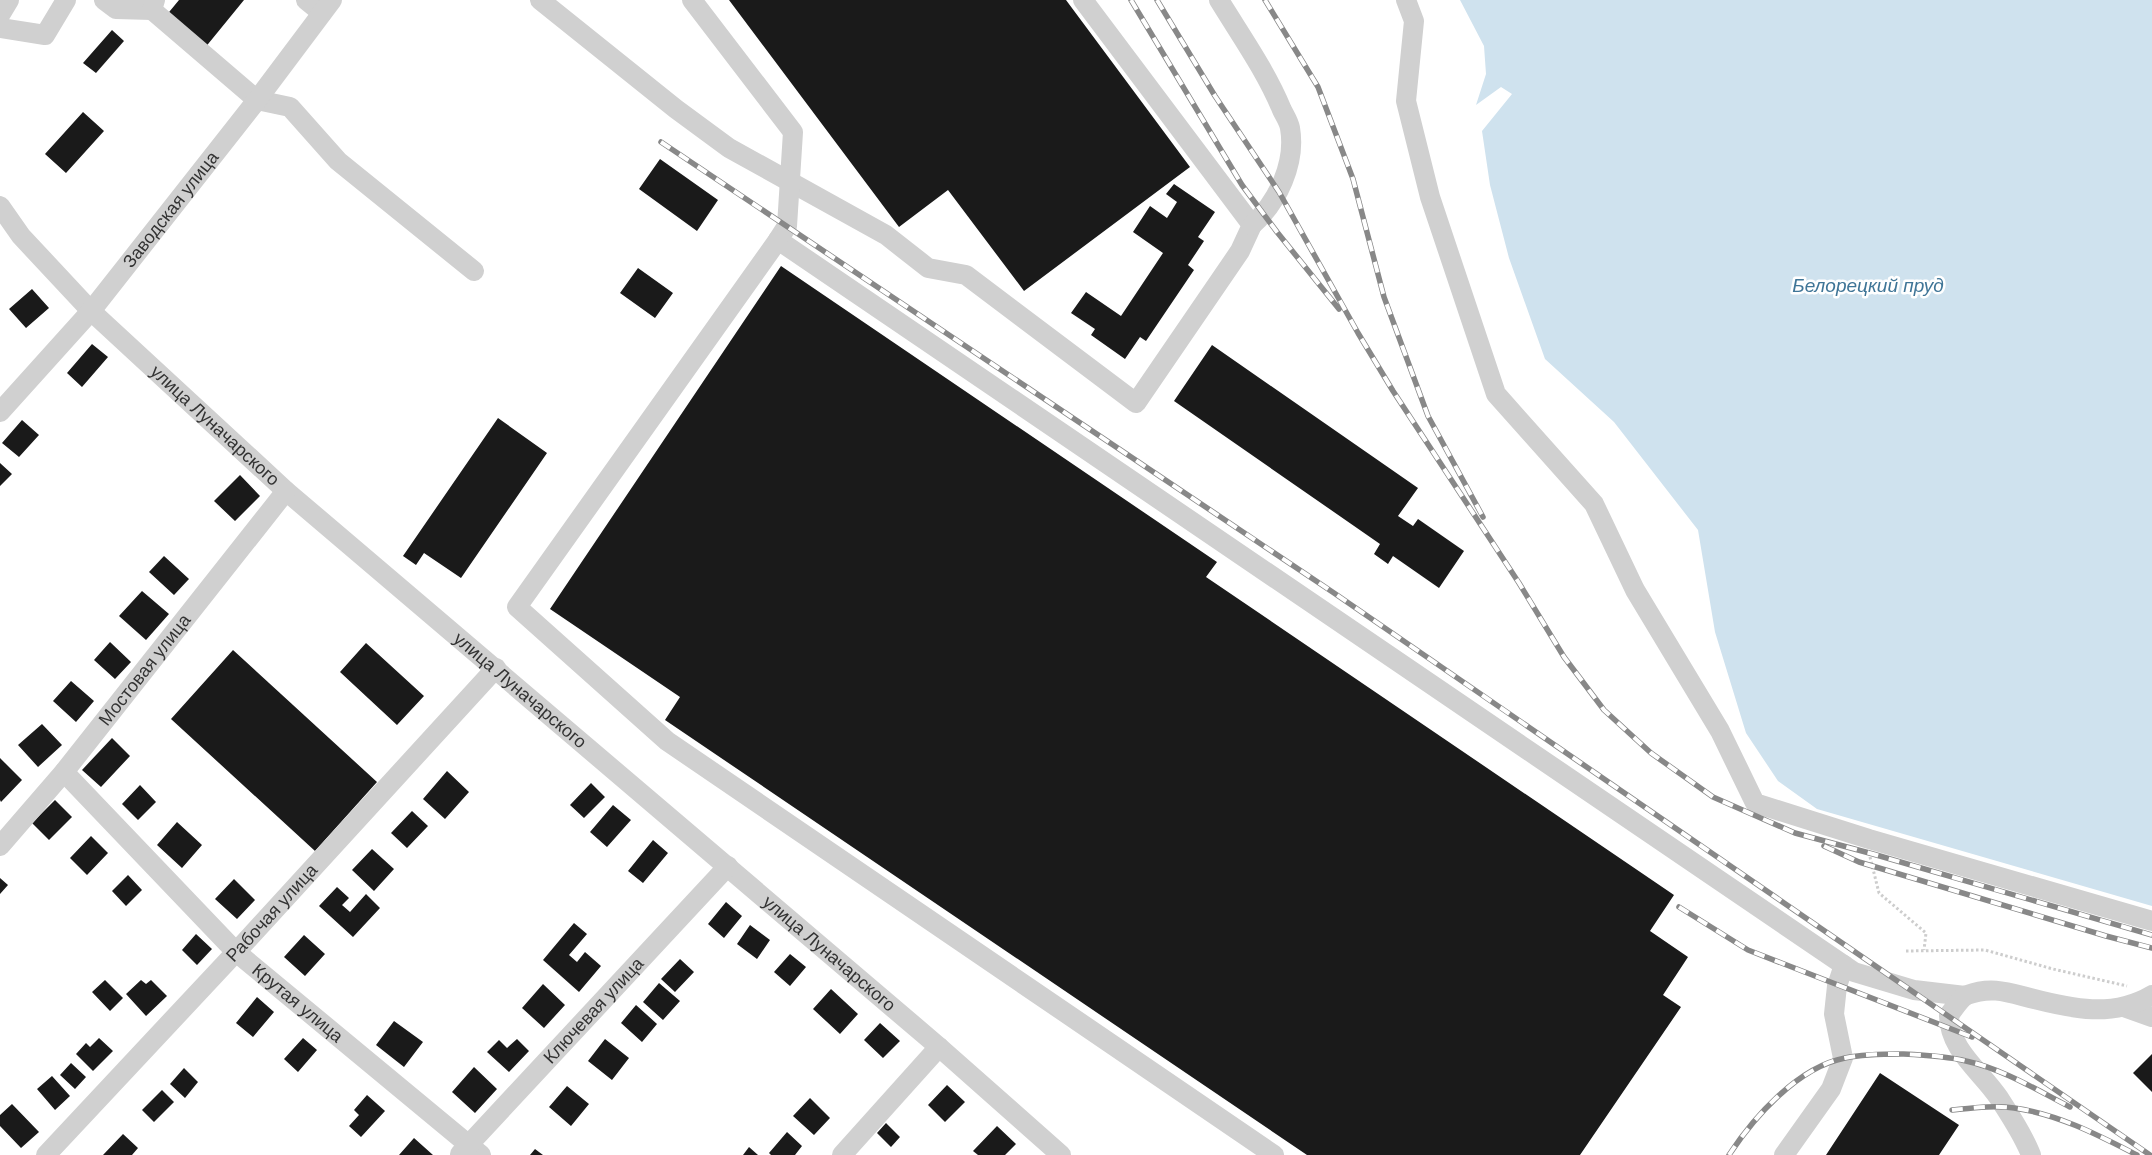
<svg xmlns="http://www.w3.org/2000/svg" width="2152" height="1155" font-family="Arial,sans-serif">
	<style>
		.water { fill: #cfe2ee }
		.building { fill: #1a1a1a }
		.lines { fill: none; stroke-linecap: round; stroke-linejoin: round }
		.path { stroke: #cdcdcd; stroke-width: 3; stroke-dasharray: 2.5 2.5; stroke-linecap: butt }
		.minor { stroke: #d0d0d0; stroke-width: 20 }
		.rail-casing { stroke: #888; stroke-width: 5.5 }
		.rail { stroke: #fff; stroke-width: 4; stroke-dasharray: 11; stroke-linecap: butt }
		.labels { text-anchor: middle; stroke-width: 5; stroke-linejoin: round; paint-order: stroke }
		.street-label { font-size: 18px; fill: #333; stroke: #fff }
		.water-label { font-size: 19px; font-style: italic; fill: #3f7597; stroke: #fff }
	</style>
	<rect width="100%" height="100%" fill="#fff"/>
	<!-- water -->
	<path class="water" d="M1460,0H2152V906L1817,809L1778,781L1746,733L1715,632L1698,530L1614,422L1545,359L1509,258L1490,185L1482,131L1512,94L1501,87L1476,105L1486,74L1484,46Z"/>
	<!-- building -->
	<path class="building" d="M179,0H244L204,49L165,17Z
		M729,0H1066L1190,167L1024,291L948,190L899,227Z
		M112,30L124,41L96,73L83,63Z
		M83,112L104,131L66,173L45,154Z
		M660,159L718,200L697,231L639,189Z
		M1174,184L1215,212L1198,237L1204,241L1188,265L1194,270L1146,341L1140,337L1125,359L1091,335L1095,329L1071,313L1086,292L1121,316L1163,253L1133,232L1150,206L1167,218L1177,202L1166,194Z
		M781,266L1217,562L1206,577L1674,895L1650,931L1688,957L1663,995L1681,1007L1580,1155H1307L665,720L680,697L550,609Z
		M638,268L673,293L655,318L620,293Z
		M32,289L49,308L26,328L9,309Z
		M92,344L108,357L82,387L67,373Z
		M1212,345L1418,488L1398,516L1413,526L1418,519L1464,551L1439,588L1393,556L1388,564L1374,554L1380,544L1174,401Z
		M498,418L547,453L461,578L424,553L416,565L403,556Z
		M22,420L39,435L19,457L2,443Z
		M0,463L12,474L0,486Z
		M240,475L260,496L235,521L214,501Z
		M164,556L189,579L174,595L149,572Z
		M142,591L169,614L146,640L119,616Z
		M110,642L131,662L115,679L94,660Z
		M366,643L424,696L397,725L340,672Z
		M233,650L377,782L315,851L171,719Z
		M71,681L94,701L76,722L53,701Z
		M42,724L62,745L38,767L18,745Z
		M112,738L130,756L101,787L82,770Z
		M0,758L22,780L1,802L0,800Z
		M447,771L469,792L445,819L423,799Z
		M591,783L605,797L584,818L570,805Z
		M140,785L156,802L138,820L122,804Z
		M55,800L72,817L49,840L32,823Z
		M613,805L631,820L607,847L590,832Z
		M412,811L428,826L407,848L391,833Z
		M177,822L202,845L182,868L157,845Z
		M91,836L108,853L87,875L70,858Z
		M653,840L668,853L643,883L628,871Z
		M372,849L394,869L374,891L352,870Z
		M128,875L142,890L126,906L112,891Z
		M0,878L8,885L0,894Z
		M234,879L255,900L237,919L215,899Z
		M337,887L349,898L342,905L350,912L366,894L380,908L353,937L319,906Z
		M726,902L742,916L724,938L708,924Z
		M574,923L587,934L569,955L577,962L585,952L601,966L579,992L543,960Z
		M750,925L770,940L757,959L737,944Z
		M196,934L212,949L197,965L182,950Z
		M304,935L325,954L305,976L284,957Z
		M790,954L806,967L790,986L774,972Z
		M680,959L694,972L675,992L661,979Z
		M105,980L123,998L110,1011L92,992Z
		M141,980L146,984L151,980L167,996L146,1016L126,994Z
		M659,983L680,1001L663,1020L643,1002Z
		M543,984L565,1005L544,1028L522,1008Z
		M831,989L858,1014L840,1034L813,1009Z
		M257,997L274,1012L253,1037L236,1023Z
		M636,1005L657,1024L642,1042L621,1023Z
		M394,1021L423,1042L404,1067L376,1045Z
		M880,1023L900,1041L883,1058L864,1040Z
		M99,1038L113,1051L93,1071L76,1054L86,1043L90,1047Z
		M303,1038L317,1050L298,1072L284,1059Z
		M517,1039L529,1051L509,1072L487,1052L499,1040L507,1048Z
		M605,1039L629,1058L612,1080L588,1061Z
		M2152,1054V1092L2133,1073Z
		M71,1063L86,1077L75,1089L60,1075Z
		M474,1067L497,1089L475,1113L452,1092Z
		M184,1068L198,1082L185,1098L170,1084Z
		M1880,1073L1959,1125L1939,1155H1826Z
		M52,1076L70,1096L55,1110L37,1089Z
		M947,1085L965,1102L945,1122L928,1105Z
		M567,1086L589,1104L571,1126L549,1107Z
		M162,1090L174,1102L154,1122L142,1110Z
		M367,1095L385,1111L361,1137L349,1126L359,1115L354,1110Z
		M810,1098L830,1118L814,1135L793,1116Z
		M12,1104L39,1132L21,1148L0,1126V1115Z
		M886,1123L900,1137L891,1147L877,1133Z
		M997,1126L1016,1144L1005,1155H978L973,1151Z
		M787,1132L802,1146L795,1155H771L769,1153Z
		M123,1134L138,1148L132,1155H103Z
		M414,1138L433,1155H399Z
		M749,1147L758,1155H743Z
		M535,1149L543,1155H530Z"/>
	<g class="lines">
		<!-- path -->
		<path class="path" d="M1870,857L1879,893L1926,933L1924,950
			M1906,951L1985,950L2053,969L2127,986"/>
		<!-- minor -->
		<g class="minor">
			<path d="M104,0L116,9L152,10"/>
			<path d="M155,0L152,10L257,100L290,107L338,161L474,271"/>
			<path d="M306,0L322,13"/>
			<path d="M540,0L676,109L729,148L886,235L928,268L966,275L1136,403L1240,251L1252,225L1083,0"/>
			<path d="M692,0L793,132L787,226L778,240L1854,972L1914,990L1965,996"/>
			<path d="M1219,0C1241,36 1266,71 1282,110C1285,116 1289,122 1290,128C1296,163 1278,202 1252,225"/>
			<path d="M1406,0L1414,21L1406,101L1430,197L1496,394L1594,504L1635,590L1720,731L1755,803L1869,839L2152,921"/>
			<path d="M0,15L9,0"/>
			<path d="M0,28L45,35L66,0"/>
			<path id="s1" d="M0,206L21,236L91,311L286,491L939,1047L1061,1155"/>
			<path d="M778,240L517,607L667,741L1274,1155"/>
			<path id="s2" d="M0,412L91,311L257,100L332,0"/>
			<path id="s3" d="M64,772L236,952L481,1155"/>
			<path id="s4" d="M0,846L64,772L286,491"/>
			<path d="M2124,1007L2152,1017"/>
			<path id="s5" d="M460,1154L728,866"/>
			<path id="s6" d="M46,1155L236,952L496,668"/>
			<path d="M842,1155L939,1047"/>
			<path d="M1784,1155L1831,1089L1843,1058L1834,1014L1837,986L1844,965"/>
			<path d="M2031,1155C2024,1136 2010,1115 1999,1098C1981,1071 1949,1050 1949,1015C1954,1009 1960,998 1967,995C1991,986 2007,992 2030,998C2072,1009 2113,1018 2152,995"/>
		</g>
		<defs>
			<path id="rail" d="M1131,0L1242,185L1277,232L1339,309
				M1157,0L1215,96L1279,192L1358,333L1393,391L1519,583L1564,657L1604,710L1651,753L1713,797L1795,833L1873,854L2152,935
				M1265,0L1318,87L1353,179L1384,297L1428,416L1483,517
				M661,142L1334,593L2150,1155
				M1824,846L1859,862L2106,936L2152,948
				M1679,907L1748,950L1972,1037
				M1952,1110C1972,1108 1994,1105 2014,1108C2058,1114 2098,1135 2137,1155
				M1729,1155C1754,1117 1798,1067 1845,1058C1864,1054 1883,1054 1902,1054C1923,1055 1946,1056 1966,1061C2003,1069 2037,1090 2070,1107"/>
		</defs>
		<!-- rail casing -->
		<use href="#rail" class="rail-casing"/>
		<!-- rail -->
		<use href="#rail" class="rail"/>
	</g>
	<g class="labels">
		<!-- street labels -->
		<g class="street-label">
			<text dy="6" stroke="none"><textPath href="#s2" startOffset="265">Заводская улица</textPath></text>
			<text dy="6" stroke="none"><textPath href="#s1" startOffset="308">улица Луначарского</textPath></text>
			<text dy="6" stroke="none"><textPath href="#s4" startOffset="228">Мостовая улица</textPath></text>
			<text dy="6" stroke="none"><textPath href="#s1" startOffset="712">улица Луначарского</textPath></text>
			<text dy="6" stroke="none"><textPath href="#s6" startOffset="331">Рабочая улица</textPath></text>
			<text dy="6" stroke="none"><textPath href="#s1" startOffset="1118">улица Луначарского</textPath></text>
			<text dy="6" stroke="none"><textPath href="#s3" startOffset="329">Крутая улица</textPath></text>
			<text dy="6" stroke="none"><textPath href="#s5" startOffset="196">Ключевая улица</textPath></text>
		</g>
		<!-- water labels -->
		<g class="water-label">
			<text x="1868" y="292">Белорецкий пруд</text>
		</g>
	</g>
</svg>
